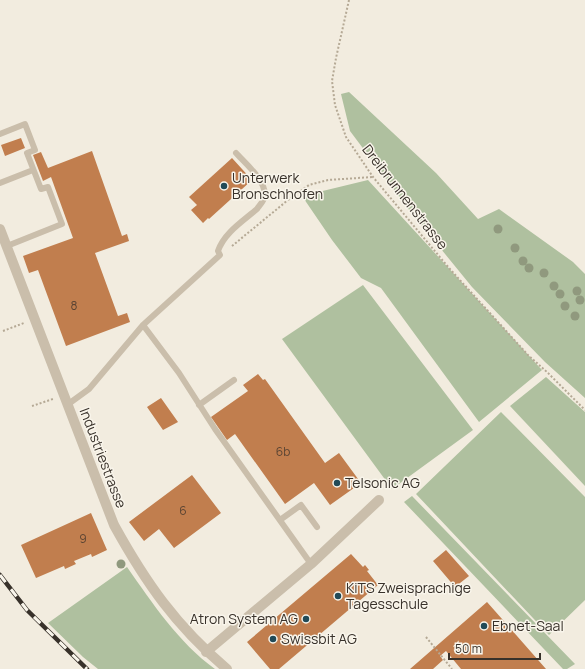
<svg xmlns="http://www.w3.org/2000/svg" width="585" height="669" font-family="Manrope,sans-serif">
	<style>
		.green { fill: #afc09f }
		.building { fill: #c17e4e }
		.lines { fill: none; stroke-linecap: round; stroke-linejoin: round }
		.path { stroke: #b5a995; stroke-width: 2; stroke-dasharray: 2 2; stroke-linecap: butt }
		.lane { stroke: #cabeab; stroke-width: 6 }
		.street { stroke: #cabeab; stroke-width: 10 }
		.rail-casing { stroke: #38312a; stroke-width: 4.5 }
		.rail { stroke: #f9f5eb; stroke-width: 3; stroke-dasharray: 9; stroke-linecap: butt }
		.tree { fill: #90997e }
		.poi-dot { fill: #214a57; stroke: #f9f5eb; stroke-width: 1.5 }
		.labels { text-anchor: middle; stroke-width: 3; stroke-linejoin: round; paint-order: stroke }
		.number-label { font-size: 12px; fill: #5a4433 }
		.poi-label { font-size: 14px; fill: #38312a; stroke: #f9f5eb; text-anchor: start }
		.street-label { font-size: 14px; fill: #38312a; stroke: #f9f5eb }
	</style>
	<rect width="100%" height="100%" fill="#f2ecdf"/>
	<!-- green -->
	<path class="green" d="M349,92L436,173L478,219L499,209L573,262L585,274V398L545,362L472,287L410,211L350,131L341,94Z
		M368,180L542,370L479,422L381,288L361,278L332,240L302,196Z
		M363,285L473,430L392,489L282,339Z
		M546,377L585,412V486L510,406Z
		M501,412L585,497V600L549,635L416,494Z
		M412,496L575,664L567,669H563L404,502Z
		M127,567C153,604 178,642 215,669H98L83,657L48,623Z"/>
	<!-- building -->
	<path class="building" d="M21,138L25,148L5,156L1,145Z
		M92,151L122,236L127,234L129,241L95,253L118,316L127,313L130,322L66,346L38,270L29,273L23,256L73,238L51,177L43,181L33,155L41,152L48,168Z
		M232,158L252,180L209,219L208,218L203,223L191,210L197,205L189,197Z
		M258,374L263,380L265,379L325,463L339,453L361,483L330,505L314,483L285,504L235,434L227,440L211,417L248,391L243,385Z
		M161,398L178,422L163,430L147,407Z
		M192,475L221,513L174,548L159,529L144,541L129,522Z
		M91,513L107,550L92,557L91,554L74,561L76,564L65,569L64,566L36,578L21,545Z
		M446,550L469,576L455,587L433,561Z
		M351,554L363,567L365,565L369,570L367,571L378,585L279,669H270L247,642Z
		M487,602L546,669H461L446,651L440,656L443,660L433,669H410Z"/>
	<g class="lines">
		<!-- path -->
		<path class="path" d="M349,0L336,58L332,81L335,105L346,137L373,177L449,268L528,355L548,373L585,410
			M232,246L288,200L309,185L328,180L373,177
			M3,331L24,323
			M32,406L53,399
			M426,637L452,669"/>
		<!-- lane -->
		<path class="lane" d="M0,134L25,124L35,150L27,153L41,189L48,187L62,224L7,246
			M0,183L33,170
			M143,325L179,373L215,429L311,564
			M67,405L89,389L143,325L220,255L218,251C224,233 243,221 257,209C259,206 263,202 264,198C269,183 245,163 236,153
			M199,405L234,380
			M280,520L301,505L317,527"/>
		<!-- street -->
		<path class="street" d="M0,229L114,525C146,583 176,626 227,669
			M206,652L311,564L379,500"/>
		<defs>
			<path id="rail" d="M0,575L27,610L87,669"/>
		</defs>
		<!-- rail casing -->
		<use href="#rail" class="rail-casing"/>
		<!-- rail -->
		<use href="#rail" class="rail"/>
	</g>
	<!-- trees -->
	<g class="tree">
		<circle cx="498" cy="229" r="4.5"/>
		<circle cx="515" cy="248" r="4.5"/>
		<circle cx="523" cy="261" r="4.5"/>
		<circle cx="529" cy="268" r="4.5"/>
		<circle cx="544" cy="273" r="4.5"/>
		<circle cx="554" cy="286" r="4.5"/>
		<circle cx="577" cy="291" r="4.5"/>
		<circle cx="560" cy="294" r="4.5"/>
		<circle cx="580" cy="300" r="4.5"/>
		<circle cx="565" cy="306" r="4.5"/>
		<circle cx="575" cy="316" r="4.5"/>
		<circle cx="121" cy="564" r="4.5"/>
	</g>
	<!-- markers -->
	<g class="poi-dot">
		<circle cx="224" cy="186" r="4"/>
		<circle cx="337" cy="483" r="4"/>
		<circle cx="338" cy="596" r="4"/>
		<circle cx="306" cy="619" r="4"/>
		<circle cx="484" cy="626" r="4"/>
		<circle cx="273" cy="639" r="4"/>
	</g>
	<g class="labels">
		<!-- number labels -->
		<g class="number-label">
			<text x="74" y="310">8</text>
			<text x="283" y="456">6b</text>
			<text x="183" y="515">6</text>
			<text x="83" y="543">9</text>
		</g>
		<!-- poi labels -->
		<g class="poi-label">
			<text x="232" y="183">Unterwerk<tspan x="232" dy="16">Bronschhofen</tspan></text>
			<text x="345" y="488">Telsonic AG</text>
			<text x="346" y="593">KiTS Zweisprachige<tspan x="346" dy="16">Tagesschule</tspan></text>
			<text x="298" y="624" text-anchor="end">Atron System AG</text>
			<text x="492" y="631">Ebnet-Saal</text>
			<text x="281" y="644">Swissbit AG</text>
		</g>
		<!-- street labels -->
		<g class="street-label">
			<text transform="translate(405 197) rotate(52)" y="5">Dreibrunnenstrasse</text>
			<text transform="translate(103 458) rotate(69)" y="5">Industriestrasse</text>
		</g>
	</g>
	<!-- scale -->
	<path d="M449 653v6h91v-6" fill="none" stroke="#38312a" stroke-width="2"/>
	<text x="455" y="653" font-size="12" fill="#38312a" stroke="#f9f5eb" stroke-width="3" paint-order="stroke">50 m</text>
</svg>
